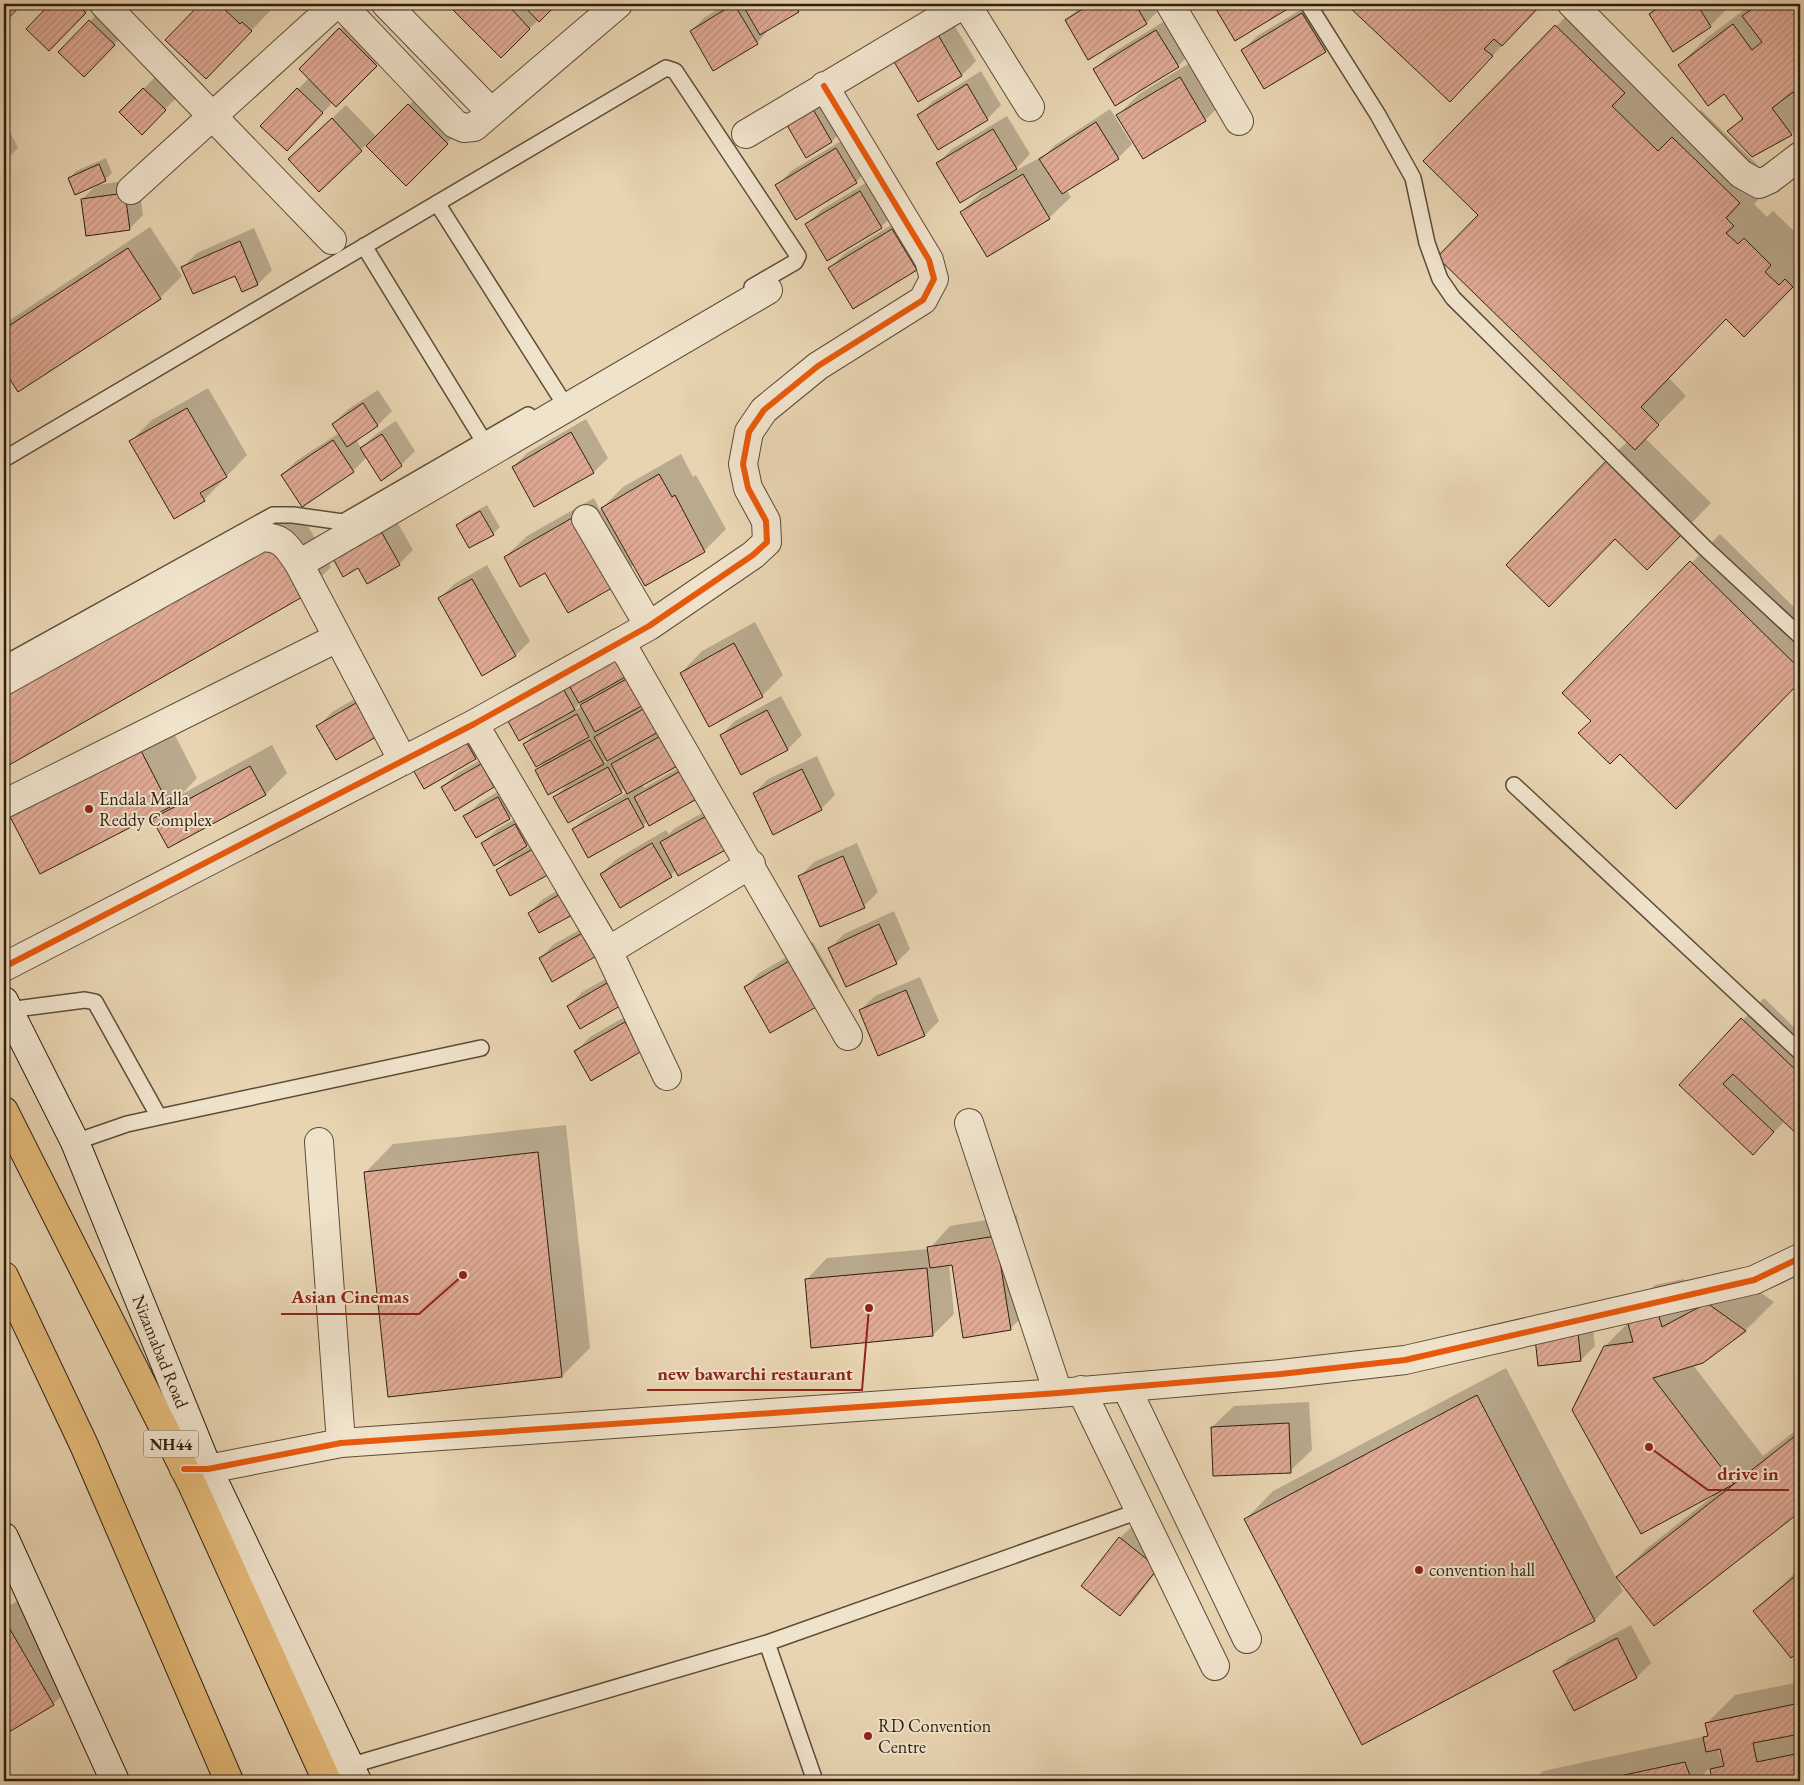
<svg xmlns="http://www.w3.org/2000/svg" width="1804" height="1785" font-family="'EB Garamond',serif">
	<style>
		.shadow { fill: #0003; fill-rule: evenodd }
		.building { fill: url(#building-hatch); stroke: #2f1f10 }
		.lines { fill: none; stroke-linecap: round; stroke-linejoin: round }
		.service-casing { stroke: #5d4c38; stroke-width: 18 }
		.minor-casing { stroke: #5d4c38; stroke-width: 30 }
		.secondary-casing { stroke: #2f1f10; stroke-width: 30 }
		.trunk-casing { stroke: #2f1f10; stroke-width: 30 }
		.service { stroke: #f0e3cc; stroke-width: 15 }
		.minor { stroke: #f0e3cc; stroke-width: 28 }
		.secondary { stroke: #f0e3cc; stroke-width: 28 }
		.trunk { stroke: #e4ba78; stroke-width: 28 }
		.cycleway-casing { stroke: #f0e3cc; stroke-width: 9 }
		.cycleway { stroke: #e8590c; stroke-width: 6 }
		.poi-dot { fill: #8f2418; stroke: #f0e3cc; stroke-width: 2 }
		.labels { text-anchor: middle; stroke-width: 4; stroke-linejoin: round; paint-order: stroke }
		.shield { fill: #f0e3cc; stroke: #695a48; stroke-width: 1 }
		.shield-label { font-size: 16px; font-weight: bold; fill: #2f1f10 }
		.poi-label { font-size: 18px; fill: #2f1f10; stroke: #f0e3cc; text-anchor: start }
		.street-label { font-size: 18px; fill: #2f1f10; stroke: #f0e3cc }
		.leader { fill: none; stroke: #8f2418; stroke-width: 2 }
		.callout-dot { fill: #8f2418; stroke: #f0e3cc; stroke-width: 2 }
		.callout-label { font-size: 19px; text-anchor: middle; font-weight: bold; fill: #8f2418; stroke: #f0e3cc; stroke-width: 4; stroke-linejoin: round; paint-order: stroke }
	</style>
	<defs>
		<pattern id="building-hatch" width="6" height="6" patternUnits="userSpaceOnUse" patternTransform="scale(1.25)"><rect width="6" height="6" fill="#e0aa95"/><path d="M-1 1l2-2M0 6l6-6M5 7l2-2" fill="none" stroke="#c0927f"/></pattern>
	</defs>
	<rect width="100%" height="100%" fill="#e8d4b1"/>
	<filter id="stains"><feTurbulence type="fractalNoise" baseFrequency=".004" numOctaves="4"/><feColorMatrix values="0 0 0 0 .2 0 0 0 0 .09 0 0 0 0 .02 0 0 0 .5 -.17"/></filter>
	<radialGradient id="worn" r=".72"><stop offset=".6" stop-color="#630" stop-opacity="0"/><stop offset="1" stop-color="#630" stop-opacity=".3"/></radialGradient>
	<!-- shadow -->
	<path class="shadow" d="M52,4H94L49,49L28,29Z
		M202,4H267L272,9L227,56L167,40Z
		M448,4H555L501,56Z
		M727,4H812L805,7L804,5L770,28L757,43L691,31L705,17Z
		M1084,4H1157L1160,9L1146,23L1066,20Z
		M1214,4H1293L1235,39Z
		M1310,4H1319L1339,36L1325,51L1243,50L1257,36Z
		M1348,4H1542L1450,100Z
		M1578,4H1591L1652,64L1639,77L1687,124L1701,110L1767,174L1761,197L1754,204L1767,217L1773,211L1799,236L1793,243L1800,250V279L1773,307L1727,318L1669,378L1686,396L1645,438L1711,503L1675,540L1609,459L1628,441L1480,215L1425,161Z
		M1661,4H1732L1710,26L1673,50L1651,15Z
		M1752,4H1800V125L1791,134L1752,156L1729,131L1743,117L1724,92L1679,65L1708,37Z
		M104,7L128,30L84,75L59,52Z
		M354,15L390,51L336,105L333,102L301,136L262,126L309,78L300,69Z
		M1171,17L1192,52L1178,66L1095,69L1109,55Z
		M951,20L976,61L962,75L918,101L908,46Z
		M1201,56L1227,99L1205,120L1143,158L1118,115L1139,94Z
		M981,71L1001,105L987,119L919,115L933,101Z
		M158,74L179,95L142,133L121,112Z
		M423,91L461,129L406,184L366,145L319,190L304,145L346,105L377,137Z
		M824,91L846,127L832,141L806,156L785,120Z
		M1110,109L1132,144L1118,158L1066,190L1071,197L1049,218L961,212L986,188L938,163L952,149L1007,116L1030,154L1013,172L1045,155L1055,145Z
		M4,120L18,148L4,162Z
		M851,135L870,168L856,182L777,186L791,171Z
		M106,158L112,173L105,180L69,178L76,171Z
		M874,178L895,213L881,227L828,259L807,224L821,210Z
		M138,179L143,215L129,229L82,199L97,185Z
		M906,216L930,255L916,269L830,268L844,254Z
		M150,227L182,276L160,298L18,390L4,368V324Z
		M254,228L272,270L258,284L243,290L235,274L183,267L197,253Z
		M208,388L247,455L204,500L131,441L152,420Z
		M378,390L392,411L378,425L356,439L361,448L376,434L396,421L415,451L401,465L367,457L353,471L282,475L296,461L339,433L333,424L347,410Z
		M586,419L608,458L594,472L513,467L527,453Z
		M681,454L693,477L696,475L726,529L704,551L634,564L611,587L546,571L505,557L527,536L594,498L600,510L623,487Z
		M487,505L500,527L493,534L458,525L464,518Z
		M391,511L413,550L399,564L359,566Z
		M300,512L331,567L303,595L4,766V681Z
		M1720,534L1800,613V681L1704,779L1593,721L1564,693Z
		M487,565L530,641L516,655L483,674L440,598L454,584Z
		M755,622L783,675L762,696L681,673L702,651Z
		M629,640L678,721L642,784L644,788L701,755L643,826L574,829L588,815L628,792L625,787L621,792L554,798L569,783L536,771L547,760L524,744L538,730L505,714ZM580,703L582,706L575,710V709ZM628,748L623,753L602,764L607,759Z
		M370,690L389,722L318,726L332,712Z
		M781,696L802,735L788,749L742,774L721,735L735,721Z
		M165,716L197,778L182,794L272,745L287,773L266,794L169,847L154,819L164,809L41,873Z
		M478,725L489,744L475,758L424,787Z
		M496,751L508,772L494,786L455,809L442,787L457,773Z
		M817,756L835,795L821,809L754,793L768,779Z
		M512,783L524,804L509,818L476,837L465,817L479,803Z
		M724,801L671,876L601,874L615,860L666,830L669,834L675,828Z
		M529,811L541,831L523,850L553,833L511,894L497,871L515,853L483,843L497,829Z
		M857,843L878,892L864,906L800,876L814,862Z
		M576,880L587,899L529,913L543,899Z
		M894,911L910,949L896,963L830,948L844,934Z
		M599,919L611,940L540,958L554,944Z
		M813,942L838,987L824,1001L745,987L759,973Z
		M622,970L619,1005L568,1006L582,992Z
		M920,977L939,1021L925,1035L879,1054L860,1010L875,996Z
		M1764,998L1800,1033V1135L1785,1121L1753,1153L1681,1085Z
		M640,1008L655,1036L576,1051L590,1037Z
		M566,1125L590,1348L562,1376L365,1173L393,1144Z
		M1017,1215L1032,1307L1010,1329L953,1264H949L954,1314L933,1335L806,1280L827,1258L929,1249L950,1226Z
		M1736,1275L1774,1302L1746,1330L1703,1362L1693,1365L1763,1456L1800,1427V1510L1655,1624L1618,1577L1646,1549L1713,1496L1605,1346L1629,1322L1627,1313L1655,1285L1684,1279L1690,1300Z
		M1592,1319L1595,1346L1581,1360L1539,1365Z
		M1506,1368L1623,1591L1595,1620L1362,1743L1245,1520L1273,1491Z
		M1309,1402L1312,1450L1290,1471L1212,1427L1234,1406Z
		M1134,1524L1171,1553L1134,1601L1120,1615L1083,1585L1120,1538Z
		M1800,1568V1649L1791,1656L1755,1611Z
		M24,1597L75,1683L53,1704L4,1734V1609Z
		M1631,1625L1651,1663L1637,1677L1555,1672L1569,1658Z
		M1800,1682V1776L1777,1781H1533L1543,1771L1707,1736L1708,1734L1706,1724L1735,1695ZM1718,1748H1721L1723,1757L1721,1759ZM1711,1767L1712,1777L1697,1780Z"/>
	<!-- building -->
	<path class="building" d="M4,4H22L4,23Z
		M50,4H76L86,13L49,51L26,29Z
		M200,4H223L222,7L240,24L242,22L252,31L206,79L165,40Z
		M447,4H507L530,29L501,58Z
		M522,4H557L539,22Z
		M734,4L758,44L713,71L690,31Z
		M742,4H794L799,12L760,35Z
		M1091,4H1135L1147,24L1088,60L1065,20Z
		M1213,4H1293L1294,5L1235,41Z
		M1346,4H1538L1540,6L1502,46L1494,39L1484,49L1493,56L1450,102Z
		M1662,4H1708L1700,9L1711,27L1673,52L1649,14L1663,5Z
		M1759,4H1791L1800,16V35L1797,37L1800,41V102L1793,92L1772,108L1792,135L1752,157L1727,131L1743,119L1724,94L1708,106L1678,65L1733,24L1752,50L1762,42L1742,16Z
		M1302,13L1326,52L1264,89L1241,50Z
		M89,20L115,45L84,77L58,52Z
		M1555,25L1625,93L1612,106L1658,151L1672,137L1740,203L1726,218L1734,226L1726,233L1738,244L1744,238L1771,265L1765,272L1779,285L1785,279L1793,287L1744,337L1726,319L1641,407L1659,425L1635,450L1437,257L1478,215L1423,161Z
		M339,28L377,66L336,107L299,69Z
		M1156,30L1179,67L1115,106L1093,69Z
		M937,33L962,76L918,102L893,60Z
		M1180,77L1206,121L1143,159L1116,115Z
		M967,84L988,120L938,150L917,115Z
		M143,88L166,110L142,135L119,112Z
		M297,88L323,113L287,151L260,126Z
		M408,104L448,144L406,186L366,146Z
		M810,104L832,142L806,158L784,120Z
		M332,118L362,151L319,192L288,159Z
		M1096,122L1119,159L1062,194L1039,159Z
		M993,129L1017,169L960,203L936,163Z
		M836,148L857,183L796,220L775,185Z
		M99,164L106,181L75,195L68,178Z
		M1023,174L1050,219L987,257L960,212Z
		M860,191L882,228L827,261L805,224Z
		M125,193L130,230L86,236L81,199Z
		M892,229L917,270L853,309L828,268Z
		M240,241L258,285L242,292L235,276L193,294L181,267Z
		M128,248L161,299L18,392L4,370V329Z
		M363,403L378,426L347,447L332,424Z
		M187,408L227,477L200,493L205,501L174,519L129,441Z
		M571,432L594,473L534,507L512,467Z
		M382,434L402,466L381,481L360,448Z
		M333,440L354,472L302,507L281,475Z
		M1609,458L1684,532L1647,570L1615,539L1549,607L1506,565Z
		M659,474L672,497L675,495L705,552L645,586L601,508Z
		M480,511L494,535L469,548L456,525Z
		M572,518L612,588L568,613L545,573L520,587L504,557Z
		M377,524L400,565L367,584L358,568L343,577L329,551Z
		M272,539L304,596L4,768V692Z
		M1690,561L1800,669V682L1676,809L1620,754L1610,764L1578,733L1591,721L1562,693Z
		M472,579L516,656L482,676L438,598Z
		M734,643L763,697L709,727L680,673Z
		M614,653L627,676L579,703L566,680Z
		M630,677L645,704L595,732L580,705Z
		M560,683L575,710L519,741L504,714Z
		M356,703L376,737L336,760L316,726Z
		M647,707L660,731L607,761L594,737Z
		M767,710L788,750L741,775L720,735Z
		M577,714L589,737L536,767L523,744Z
		M664,734L681,764L627,794L611,764Z
		M464,738L476,759L424,789L412,768Z
		M590,740L604,764L548,795L535,770Z
		M137,743L170,807L40,874L7,811Z
		M481,764L494,787L455,811L441,787Z
		M250,766L266,795L168,848L152,819Z
		M608,767L622,793L568,823L553,797Z
		M686,768L702,796L649,826L634,797Z
		M802,769L822,810L773,835L753,793Z
		M498,797L510,819L476,838L463,816Z
		M628,798L644,827L588,858L572,829Z
		M710,814L729,848L678,876L660,842Z
		M515,824L527,846L494,866L481,843Z
		M652,843L672,877L620,908L600,874Z
		M538,846L553,872L510,896L496,870Z
		M843,856L865,908L820,927L798,876Z
		M562,893L574,914L539,933L528,913Z
		M879,924L897,964L846,987L828,948Z
		M584,932L598,955L552,982L539,958Z
		M798,956L825,1002L770,1033L744,987Z
		M607,983L620,1006L580,1029L567,1006Z
		M906,990L925,1036L878,1056L859,1010Z
		M1741,1018L1800,1074V1137L1733,1074L1723,1084L1774,1132L1753,1155L1679,1085Z
		M625,1022L642,1051L591,1081L574,1051Z
		M538,1152L562,1377L388,1397L364,1172Z
		M996,1236L1011,1330L963,1338L952,1265L930,1268L927,1247Z
		M927,1268L933,1336L811,1348L805,1279Z
		M1707,1303L1746,1331L1703,1363L1653,1378L1734,1484L1641,1534L1572,1410L1604,1346L1633,1342L1625,1313L1656,1306L1662,1327Z
		M1578,1333L1581,1361L1538,1366L1535,1338Z
		M1477,1395L1595,1621L1362,1745L1244,1519Z
		M1289,1423L1291,1473L1213,1476L1211,1427Z
		M1800,1432V1512L1654,1626L1616,1577Z
		M1119,1537L1158,1568L1120,1616L1081,1586Z
		M1800,1572V1651L1791,1658L1753,1611Z
		M4,1619L54,1705L4,1735Z
		M1617,1638L1637,1678L1574,1711L1553,1671Z
		M1800,1703V1737V1734L1753,1743L1757,1762L1800,1753V1778L1783,1781H1712L1710,1769L1724,1766L1720,1749L1706,1752L1703,1737L1708,1736L1705,1723Z
		M1685,1762L1692,1781H1596Z"/>
	<g class="lines">
		<defs>
			<path id="service" d="M1308,4L1378,115L1413,178L1427,243L1440,279L1453,298L1705,548L1800,636
				M437,203L560,397
				M364,246L483,440
				M4,459L666,68L675,71L798,256L795,262L752,287
				M4,664L273,515H293L343,522L528,415
				M1514,785L1800,1052
				M8,1010L85,1000L95,1002L159,1117
				M75,1142L127,1124L159,1117L481,1048
				M767,1643L815,1781
				M349,1766L767,1643L1139,1511"/>
			<path id="minor" d="M104,4L332,240
				M341,4L455,124L464,128L474,127L618,4
				M386,4L491,112
				M966,4L1030,107
				M1170,4L1239,121
				M1572,4L1741,174L1759,184L1770,179L1800,156
				M746,134L964,4
				M131,190L336,4
				M586,519L649,626
				M299,564L768,290
				M618,643L628,655L848,1036
				M4,681L260,538C282,535 288,548 299,564L403,761
				M474,724L608,951L667,1076
				M4,804L337,638
				M608,951L751,864
				M4,967L474,724L649,626L753,555L767,542L766,521L748,488L743,464L749,432L764,410L818,366L923,300L934,279L929,260L824,86
				M969,1123L1058,1393
				M319,1142L341,1443
				M1126,1387L1247,1639
				M1081,1390L1215,1666
				M184,1469H208L341,1443L1058,1393L1281,1374L1405,1360L1754,1280L1800,1258"/>
			<g id="secondary">
				<path id="s1" d="M4,1001L75,1142L208,1469L357,1781"/>
				<path d="M4,1537L115,1781"/>
			</g>
			<path id="trunk" d="M4,1111L192,1484L327,1781
				M4,1276L84,1445L229,1781"/>
		</defs>
		<!-- service casing -->
		<use href="#service" class="service-casing"/>
		<!-- minor casing -->
		<use href="#minor" class="minor-casing"/>
		<!-- secondary casing -->
		<use href="#secondary" class="secondary-casing"/>
		<!-- trunk casing -->
		<use href="#trunk" class="trunk-casing"/>
		<!-- service -->
		<use href="#service" class="service"/>
		<!-- minor -->
		<use href="#minor" class="minor"/>
		<!-- secondary -->
		<use href="#secondary" class="secondary"/>
		<!-- trunk -->
		<use href="#trunk" class="trunk"/>
		<defs>
			<path id="cycleway" d="M4,967L474,724L649,626L753,555L767,542L766,521L748,488L743,464L749,432L764,410L818,366L923,300L934,279L929,260L824,86
				M184,1469H208L341,1443L1058,1393L1281,1374L1405,1360L1754,1280L1800,1258"/>
		</defs>
		<!-- cycleway casing -->
		<use href="#cycleway" class="cycleway-casing"/>
		<!-- cycleway -->
		<use href="#cycleway" class="cycleway"/>
	</g>
	<!-- markers -->
	<g class="poi-dot">
		<circle cx="89" cy="809" r="5"/>
		<circle cx="1419" cy="1570" r="5"/>
		<circle cx="868" cy="1736" r="5"/>
	</g>
	<g class="labels">
		<!-- shield labels -->
		<rect class="shield" x="143.5" y="1430.5" width="55" height="27" rx="4"/>
		<g class="shield-label">
			<text x="171" y="1450">NH44</text>
		</g>
		<!-- poi labels -->
		<g class="poi-label">
			<text x="99" y="805">Endala Malla<tspan x="99" dy="21">Reddy Complex</tspan></text>
			<text x="1429" y="1576">convention hall</text>
			<text x="878" y="1732">RD Convention<tspan x="878" dy="21">Centre</tspan></text>
		</g>
		<!-- street labels -->
		<g class="street-label">
			<text dy="6" stroke="none"><textPath href="#s1" startOffset="384">Nizamabad Road</textPath></text>
		</g>
	</g>
	<!-- callouts -->
	<path class="leader" d="M463 1275L419 1314H281M869 1308L862 1390H647M1649 1447L1708 1490H1789"/>
	<g class="callout-dot">
		<circle cx="463" cy="1275" r="5"/>
		<circle cx="869" cy="1308" r="5"/>
		<circle cx="1649" cy="1447" r="5"/>
	</g>
	<g class="callout-label">
		<text x="350" y="1303">Asian Cinemas</text>
		<text x="755" y="1380">new bawarchi restaurant</text>
		<text x="1748" y="1480">drive in</text>
	</g>
	<!-- margin -->
	<rect width="1804" height="1785" fill="none" stroke="#e8d4b1" stroke-width="20"/>
	<rect x="5" y="5" width="1794" height="1775" fill="none" stroke="#2f1f10" stroke-width="2.5"/>
	<rect x="10" y="10" width="1784" height="1765" fill="none" stroke="#2f1f10"/>
	<rect width="100%" height="100%" filter="url(#stains)"/>
	<rect width="100%" height="100%" fill="url(#worn)"/>
</svg>
